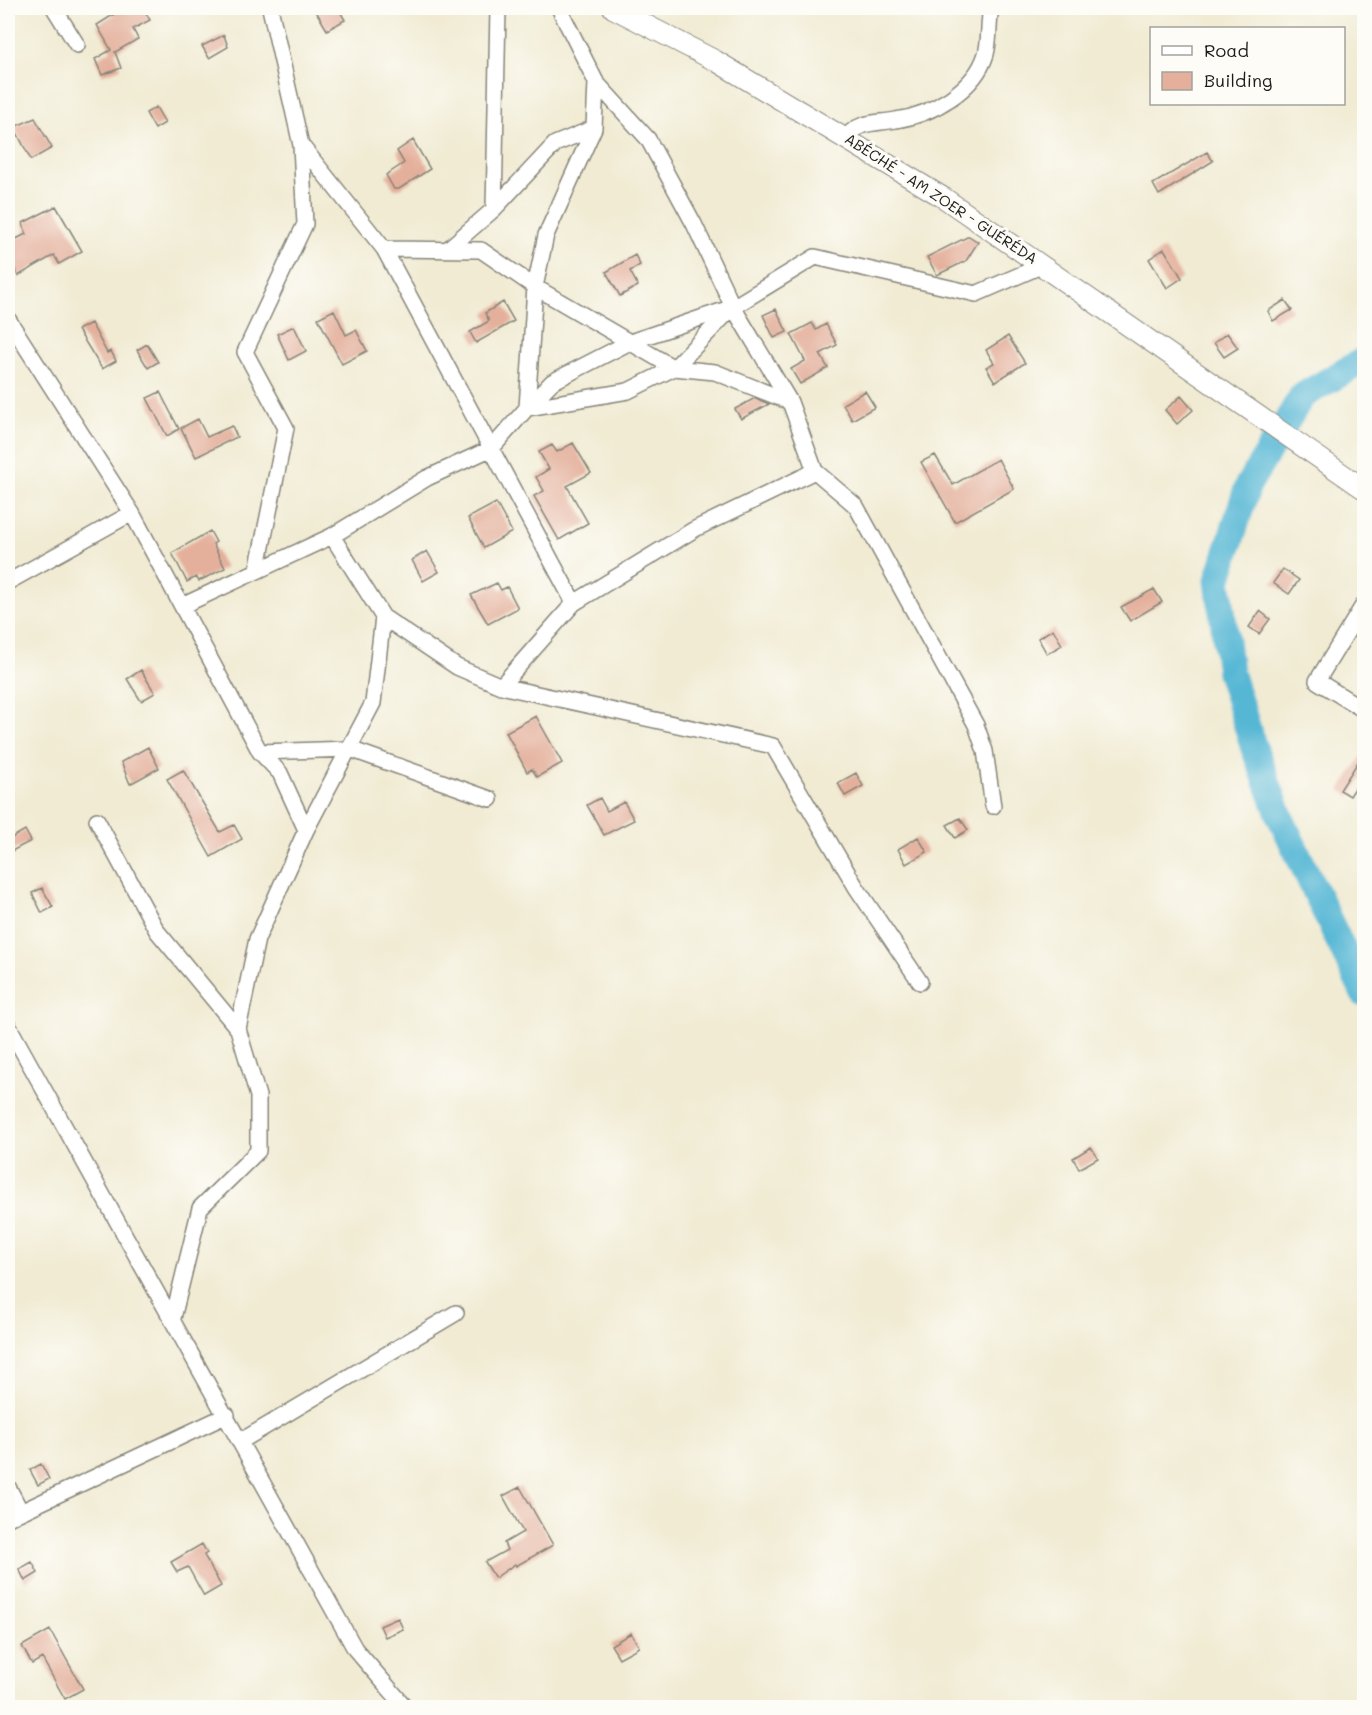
<svg xmlns="http://www.w3.org/2000/svg" width="1372" height="1715" font-family="Mali,sans-serif">
	<style>
		.lines { fill: none; stroke-linecap: round; stroke-linejoin: round }
		.river { stroke: #57b7d5; stroke-width: 27 }
		.building { fill: #e4b09c }
		.minor-casing { stroke: #868478; stroke-width: 18 }
		.major-casing { stroke: #868478; stroke-width: 22 }
		.minor { stroke: #fff; stroke-width: 15 }
		.major { stroke: #fff; stroke-width: 20 }
		.labels { text-anchor: middle; stroke-width: 6; stroke-linejoin: round; paint-order: stroke }
		.street-label { font-size: 15px; fill: #1c1c1c; stroke: #fdfcf7 }
	</style>
	<rect width="100%" height="100%" fill="#fdfcf7"/>
	<filter id="ink" filterUnits="userSpaceOnUse"><feTurbulence type="fractalNoise" baseFrequency=".0167" numOctaves="2"/><feDisplacementMap in="SourceGraphic" scale="12" xChannelSelector="R" yChannelSelector="G"/><feConvolveMatrix kernelMatrix="1 2 1 2 8 2 1 2 1" color-interpolation-filters="sRGB"/></filter>
	<filter id="wash" filterUnits="userSpaceOnUse"><feTurbulence type="fractalNoise" baseFrequency=".008" numOctaves="4" result="noise"/><feDisplacementMap in="SourceGraphic" scale="24" xChannelSelector="R" yChannelSelector="G"/><feGaussianBlur stdDeviation="1.35" result="paint"/><feColorMatrix in="noise" values="0 0 0 0 0 0 0 0 0 0 0 0 0 0 0 0 0 1.4 0 .05"/><feComposite in="paint" operator="in"/></filter>
	<g filter="url(#wash)">
		<rect width="100%" height="100%" fill="#f1ebd3"/>
		<g class="lines">
			<!-- river -->
			<path class="river" d="M1364,360L1302,396L1248,485L1218,580L1230,672L1253,745L1281,819L1364,994"/>
		</g>
		<g id="blocks">
			<!-- building -->
			<path class="building" d="M124,8H143L150,20L133,29L138,39L115,52L121,68L102,75L95,59L111,50L97,25Z
				M314,8H338L345,20L327,30Z
				M224,35L228,47L209,58L202,46Z
				M156,107L165,123L155,129L146,113Z
				M35,118L52,148L31,160L14,127Z
				M413,140L430,169L399,189H394L386,175L404,163L397,151Z
				M1207,152L1213,161L1159,195L1153,184Z
				M56,206L82,251L59,264L54,255L18,276L8,256V243L26,234L23,223Z
				M969,236L978,242L966,261L937,275L927,257Z
				M1164,249L1182,278L1167,288L1149,259Z
				M635,255L640,265L630,271L638,286L620,296L606,272Z
				M1285,300L1292,310L1273,321L1268,311Z
				M503,302L514,321L476,343L470,332L489,321L485,313Z
				M776,309L787,332L774,338L763,315Z
				M334,310L346,335L356,330L367,351L342,364L318,318Z
				M91,323L107,353L111,351L116,361L102,369L78,330Z
				M812,323L816,330L826,324L837,345L820,354L828,368L800,384L791,369L805,361L791,334Z
				M294,326L306,351L289,360L277,334Z
				M1227,333L1238,348L1224,357L1214,343Z
				M1008,336L1025,363L995,382L986,367L994,363L986,350Z
				M147,344L158,362L148,368L137,350Z
				M865,391L875,407L852,420L843,404Z
				M160,392L179,429L167,436L147,398Z
				M1181,396L1193,410L1177,424L1165,410Z
				M755,398L769,404L741,419L735,409Z
				M198,419L207,437L232,426L237,437L196,457L181,428Z
				M573,443L591,473L567,486L588,523L559,540L534,496L544,491L536,477L549,469L539,452L552,445L557,452Z
				M935,455L953,485L998,459L1014,489L955,522L921,462Z
				M496,503L512,532L484,548L468,518Z
				M210,531L216,542L213,544L225,568L199,581L196,577L187,582L172,553Z
				M427,551L439,572L423,581L412,560Z
				M1283,569L1299,580L1289,594L1273,583Z
				M497,583L501,590L507,587L518,608L488,624L471,595Z
				M1154,589L1162,602L1130,621L1121,607Z
				M1260,611L1270,619L1259,634L1249,627Z
				M1053,629L1062,645L1047,654L1038,638Z
				M141,670L155,693L141,701L127,679Z
				M536,716L562,763L537,777L532,769L527,772L506,732Z
				M148,747L159,768L130,784L121,762Z
				M1365,751V773L1350,796L1340,790Z
				M183,770L220,832L234,825L242,839L211,857L167,779Z
				M856,773L863,786L845,796L838,783Z
				M600,798L607,811L624,802L634,820L604,835L587,805Z
				M960,818L968,830L955,838L947,825Z
				M25,830L31,841L8,853V840Z
				M918,837L927,852L906,864L898,849Z
				M42,888L53,907L42,913L32,893Z
				M1091,1147L1098,1158L1079,1169L1073,1158Z
				M41,1464L49,1479L38,1485L30,1470Z
				M520,1487L553,1545L516,1566L515,1564L495,1578L485,1562L507,1550L504,1543L523,1532L503,1496Z
				M202,1544L207,1553L204,1555L221,1586L204,1596L188,1567L177,1572L171,1562Z
				M32,1562L38,1573L25,1581L19,1569Z
				M398,1618L403,1629L385,1637L380,1626Z
				M50,1630L83,1689L65,1699L42,1658L32,1664L22,1646Z
				M631,1633L639,1647L619,1658L611,1645Z"/>
		</g>
	</g>
	<g filter="url(#ink)">
		<use href="#blocks" fill-opacity="0" stroke="#868478" stroke-width="1.5"/>
		<g class="lines">
			<defs>
				<path id="minor" d="M54,8L77,45
					M845,138C861,120 874,124 896,120C931,115 975,90 986,54C990,39 988,23 991,8
					M301,145L384,249L574,603
					M494,209L498,8
					M384,249L481,250L535,287L674,368L715,372L790,402
					M448,249L494,209L555,144L594,128
					M733,307L790,402L815,471L856,506L976,725L985,751L993,806
					M8,319L132,513L260,752L350,749L490,799
					M527,408L552,382L630,342L733,307L694,224L648,139L596,82L559,8
					M527,408L535,287L546,235L594,128L596,82
					M257,571L286,428L245,352L305,224L301,145L270,8
					M8,582L132,513
					M1364,604L1317,681L1364,710
					M184,605L332,536L427,478L492,448L527,408L628,391L674,368L733,307L815,257L976,294L1043,265
					M383,617L457,667L501,686L773,746L856,887L920,982
					M501,686L574,603L695,529L815,471
					M97,820L157,931L238,1029
					M306,830L373,703L383,617L332,536
					M8,1025L355,1649L406,1708
					M173,1318L200,1208L258,1151V1096L238,1029L257,939L306,830L280,773L260,752
					M241,1441L456,1313
					M8,1487L20,1510
					M8,1518L227,1415"/>
				<path id="major" d="M613,8L716,61L944,198L1364,489"/>
			</defs>
			<!-- minor casing -->
			<use href="#minor" class="minor-casing"/>
			<!-- major casing -->
			<use href="#major" class="major-casing"/>
			<!-- minor -->
			<use href="#minor" class="minor"/>
			<!-- major -->
			<use href="#major" class="major"/>
		</g>
	</g>
	<g class="labels">
		<!-- street labels -->
		<g class="street-label">
			<text transform="translate(941 199) rotate(33)" y="5">ABÉCHÉ - AM ZOER - GUÉRÉDA</text>
		</g>
	</g>
	<!-- margin -->
	<rect width="1372" height="1715" fill="none" stroke="#fdfcf7" stroke-width="30"/>
	<!-- legend -->
	<rect x="1150" y="27" width="195" height="78" fill="#fdfcf7" stroke="#a3a29f" stroke-width="1.5"/>
	<rect x="1162" y="46" width="30" height="9" fill="#ffffff" stroke="#a3a29f" stroke-width="1.5"/>
	<text x="1204" y="57" font-size="18" fill="#1c1c1c">Road</text>
	<rect x="1162" y="72" width="30" height="18" fill="#e4b09c" stroke="#a3a29f" stroke-width="1.5"/>
	<text x="1204" y="87" font-size="18" fill="#1c1c1c">Building</text>
</svg>
